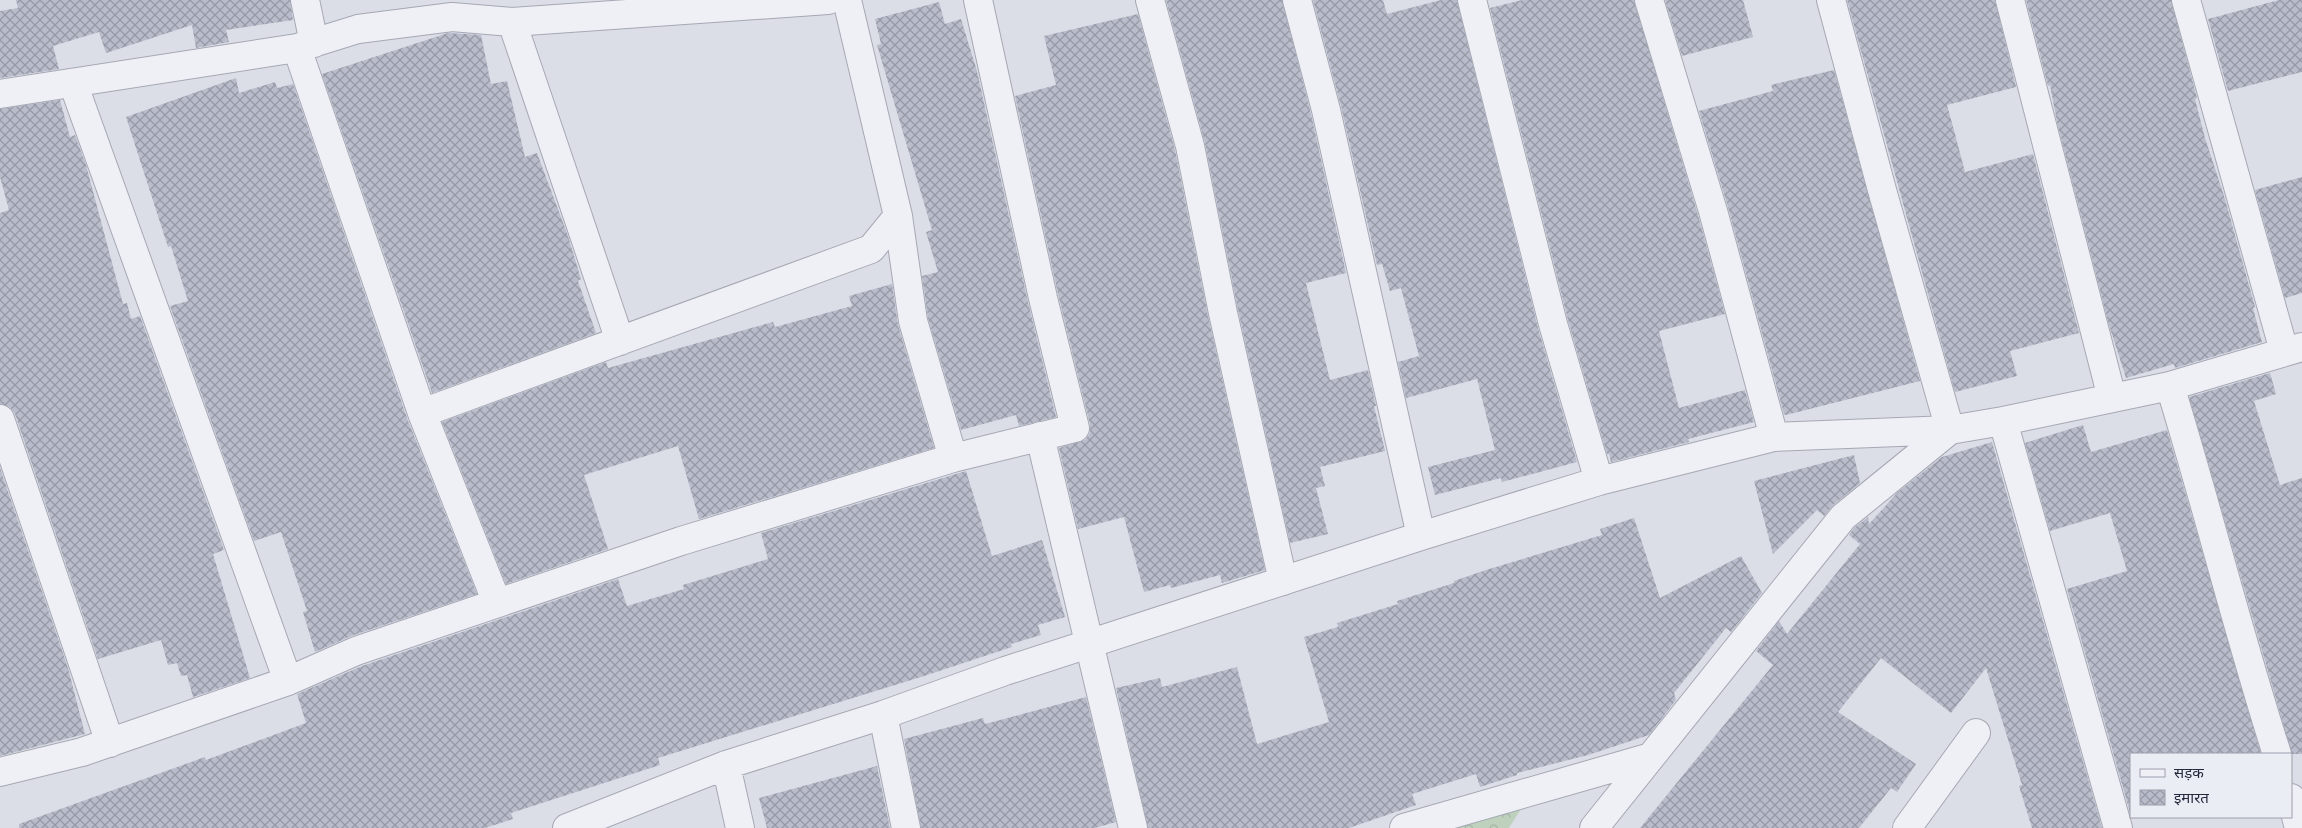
<svg xmlns="http://www.w3.org/2000/svg" width="2302" height="828" font-family="Montserrat,'Noto Sans Devanagari',sans-serif">
	<style>
		.park { fill: url(#park-crowns) }
		.building { fill: url(#building-cross-hatch) }
		.lines { fill: none; stroke-linecap: round; stroke-linejoin: round }
		.minor-casing { stroke: #a5a8b4; stroke-width: 30 }
		.minor { stroke: #eff0f5; stroke-width: 28 }
	</style>
	<defs>
		<pattern id="park-crowns" width="20" height="18" patternUnits="userSpaceOnUse" patternTransform="scale(1.25)"><rect width="20" height="18" fill="#bed1bd"/><path d="M2 6a3 3 0 1 1 6 0M12 15a3 3 0 1 1 6 0" fill="none" stroke="#a3b3a3"/></pattern>
		<pattern id="building-cross-hatch" width="8" height="8" patternUnits="userSpaceOnUse" patternTransform="scale(1.25)"><rect width="8" height="8" fill="#b9bcca"/><path d="M0 0l8 8M0 8l8-8" fill="none" stroke="#9699a5"/></pattern>
	</defs>
	<rect width="100%" height="100%" fill="#dcdee7"/>
	<!-- park -->
	<path class="park" d="M1533,790L1509,828H1408Z"/>
	<!-- building -->
	<path class="building" d="M16,0H290L293,20L226,30L229,42L196,48L192,25L106,53L99,32L53,46L59,69L0,78V11L18,8Z
		M1166,0H1282L1311,114L1346,273L1306,283L1330,380L1368,370L1376,406H1374L1385,451L1320,467L1325,486L1316,488L1328,534L1290,543L1238,310L1205,143Z
		M1313,0H1383L1387,14L1441,0H1457L1538,328L1577,462L1502,482L1501,478L1435,495L1428,467L1495,450L1477,379L1406,398L1398,362L1419,356L1401,288L1390,291L1382,264L1377,265L1341,106Z
		M1522,0H1634L1698,215L1725,314L1659,331L1679,408L1745,390L1754,422L1688,439L1689,442L1611,462L1609,454H1607L1568,320L1490,8Z
		M1665,0H1743L1753,37L1682,56Z
		M1847,0H1995L2016,87L1947,105L1955,134L1965,172L2033,154L2079,333L2010,351L2017,376L1955,392Z
		M2026,0H2171L2197,98L2195,99L2205,138L2225,199L2255,307L2253,308L2262,342L2175,368L2174,364L2126,378L2109,325L2057,122L2050,85L2048,86Z
		M2279,0H2302V72L2228,91L2208,19Z
		M939,2L945,24L961,19L977,71L1028,302L1056,417L1019,426L1016,415L961,430L928,318L922,276L938,272L926,232L932,230L877,45L881,44L875,19Z
		M1138,14L1175,150L1208,316L1265,570L1222,583L1220,575L1171,588L1170,585L1144,592L1124,517L1078,529L1059,448L1085,440L1090,433V424L1058,294L1015,96L1056,85L1044,36Z
		M448,33L481,35L491,84L507,81L525,157L537,153L568,236L581,279L578,281L596,333L432,393L322,74Z
		M1834,70L1920,381L1786,415L1784,414L1728,207L1699,111L1773,91L1771,85Z
		M236,78L239,93L275,82L277,88L293,84L407,418L477,594L351,636L315,652L303,612L307,611L281,532L254,541L170,306L188,301L171,246L168,247L126,117Z
		M60,100L70,137L75,135L86,165L123,304L127,303L131,319L140,316L224,550L213,554L250,678L193,697L187,675L181,676L177,663L168,665L161,640L98,659L15,414L10,407L0,404V213L9,210L0,177V109Z
		M2302,177V293L2285,298L2255,190Z
		M892,284L898,325L934,448L699,519L678,446L584,475L608,549L506,584L442,422L606,362L608,368L773,322L775,327L852,306L849,296Z
		M2270,373L2276,394L2254,401L2280,485L2302,478V754H2292L2189,397Z
		M2083,425L2091,452L2167,430L2261,754H2131V816L2067,589L2127,571L2110,513L2050,531L2025,443Z
		M1992,442L2102,828H2032L2019,786L2022,785L1986,668L1951,713L1881,658L1838,712L1916,764L1897,792L1891,788L1859,828H1640L1773,665L1756,651L1779,621L1787,634L1860,544L1849,535L1854,528L1868,517L1869,524L1898,492L1942,457Z
		M1854,455L1860,483L1833,505L1824,516L1817,510L1773,554L1754,481Z
		M0,468L68,668L85,734L0,756Z
		M966,471L992,556L1042,540L1065,617L1038,625L1041,635L1011,644L1012,647L921,677L658,758L660,765L511,813L513,819L485,828H19V824L205,757L206,760L306,723L297,694L362,666L618,579L627,606L684,589L683,585L768,559L761,533Z
		M1634,518L1660,598L1741,556L1762,593L1731,632L1726,628L1674,693L1676,700L1649,735L1588,755L1517,773V775L1480,787L1476,774L1412,794L1416,805L1349,828H1148L1116,688L1160,678L1162,687L1237,667L1257,744L1329,722L1304,637L1338,627L1337,623L1398,604L1397,601L1454,583V581L1486,570L1602,535L1600,529Z
		M1086,697L1116,822L1095,828H921L904,739L983,718L985,724Z
		M877,766L890,828H767L759,798Z"/>
	<g class="lines">
		<defs>
			<path id="minor" d="M305,0L314,43
				M847,0L898,216L913,321L953,458
				M1150,0L1190,146L1223,313L1283,581
				M1297,0L1326,110L1421,536
				M1472,0L1553,324L1599,481
				M1649,0L1713,211L1774,437
				M2010,0L2112,398
				M2186,0L2284,351
				M512,22L620,341
				M297,48L422,413L497,603
				M73,83L288,681
				M0,94L297,48L358,29L452,17L512,22L828,0
				M2170,386C2208,509 2238,633 2277,754
				M422,413L871,249L898,216
				M0,419L110,743
				M2003,421L2118,828
				M1040,436L1133,828
				M883,715L906,828
				M726,765L740,828
				M0,772L82,752L288,681L356,651L681,541L953,458L1075,428L1043,298L978,0
				M2291,798L2299,828
				M567,828L726,765L883,715L1005,671L1421,536L1599,481L1774,437L1950,430L2003,421L2170,386L2302,347
				M1404,828L1651,757
				M1594,828L1843,517L1950,430L1882,190L1831,0
				M1907,828L1976,733"/>
		</defs>
		<!-- minor casing -->
		<use href="#minor" class="minor-casing"/>
		<!-- minor -->
		<use href="#minor" class="minor"/>
	</g>
	<!-- legend -->
	<rect x="2130" y="753" width="162" height="65" fill="#ebedf5" stroke="#9c9fab"/>
	<rect x="2140" y="769" width="25" height="8" fill="#eff0f5" stroke="#9c9fab"/>
	<text x="2174" y="778" font-size="15" fill="#25293d">सड़क</text>
	<rect x="2140" y="790" width="25" height="15" fill="url(#building-cross-hatch)" stroke="#9c9fab"/>
	<text x="2174" y="803" font-size="15" fill="#25293d">इमारत</text>
</svg>
